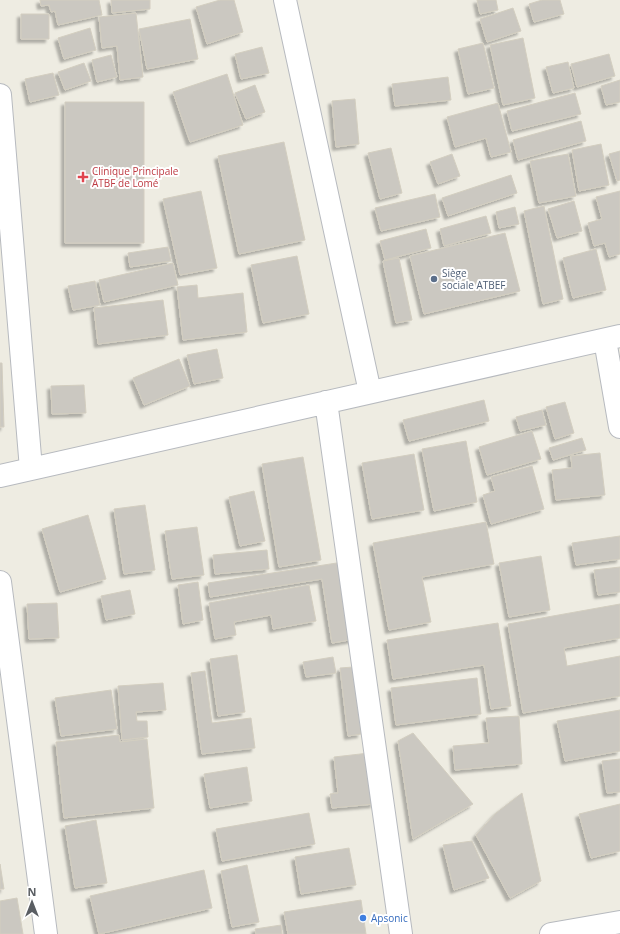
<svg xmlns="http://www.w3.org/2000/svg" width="620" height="934" font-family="'Open Sans',sans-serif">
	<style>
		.building { fill: #cbc8c1; stroke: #d3cec0; filter: url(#shadow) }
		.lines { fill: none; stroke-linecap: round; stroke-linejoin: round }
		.minor-casing { stroke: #b7babf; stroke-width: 24 }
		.minor { stroke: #fff; stroke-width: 22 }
		.health-dot { fill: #e0444e; stroke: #fff; stroke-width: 1.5 }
		.service-dot { fill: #5c6f8a; stroke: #fff; stroke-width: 1.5 }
		.shop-dot { fill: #3f7fe0; stroke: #fff; stroke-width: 1.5 }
		.labels { text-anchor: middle; stroke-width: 4; stroke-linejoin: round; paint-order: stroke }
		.health-label { font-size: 10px; fill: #be3a42; stroke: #fff; text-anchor: start }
		.service-label { font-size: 10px; fill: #4e5e75; stroke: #fff; text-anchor: start }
		.shop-label { font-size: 10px; fill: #366cbe; stroke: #fff; text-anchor: start }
	</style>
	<defs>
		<filter id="shadow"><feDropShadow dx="-3.5" dy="3.5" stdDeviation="1" flood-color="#0004"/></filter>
	</defs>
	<rect width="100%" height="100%" fill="#eeece2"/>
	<!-- building -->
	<path class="building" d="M40,0H99L102,15L58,25L55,11L51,12L49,5L41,6Z
		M111,0H150V9L112,13Z
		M220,0H234L243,32L207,44L196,7Z
		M477,0H496L498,10L480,14Z
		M542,0H560L564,14L534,22L529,4Z
		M513,8L521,31L487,42L480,19Z
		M136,13L143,77L120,80L117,46L102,48L99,17Z
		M21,14H49V39H21Z
		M190,19L198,59L147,69L139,29Z
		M90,28L96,50L64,59L58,38Z
		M523,38L535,98L503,105L490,45Z
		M483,43L494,88L468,94L458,49Z
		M262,47L269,73L241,79L235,54Z
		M609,54L615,76L577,87L571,64Z
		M111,55L117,77L97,82L92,60Z
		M568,62L574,88L553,93L546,67Z
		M84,63L91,81L65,90L58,72Z
		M53,73L59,95L30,102L25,79Z
		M227,74L243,125L190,142L173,92Z
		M448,77L451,100L395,106L392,84Z
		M620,80V102L606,105L601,86Z
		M255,85L265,112L246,119L235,93Z
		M575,93L581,114L512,131L507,111Z
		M355,99L359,144L336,147L332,101Z
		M65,102H144V243H65Z
		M498,103L511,152L491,157L486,138L455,147L447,117Z
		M581,121L586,141L518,160L513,140Z
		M284,142L305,240L239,254L218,156Z
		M601,144L609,185L579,191L572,150Z
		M391,148L402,193L380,199L368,153Z
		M620,151V180L617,181L609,154Z
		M452,154L460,176L438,184L430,162Z
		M568,154L576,196L539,203L530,161Z
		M511,175L517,193L448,216L442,198Z
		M201,191L217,268L180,275L163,199Z
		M620,191V254L609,257L605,243L594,246L588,223L602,219L596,197Z
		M435,194L440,217L381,231L375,208Z
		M574,201L582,231L557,238L548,209Z
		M544,206L563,299L543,304L524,211Z
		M515,207L519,224L499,228L496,212Z
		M486,216L491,233L444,246L440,229Z
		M426,229L431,248L385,260L380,241Z
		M505,233L520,291L424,314L410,256Z
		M168,247L171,261L130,267L128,253Z
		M596,249L606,290L573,298L563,258Z
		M297,256L309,314L263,323L251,265Z
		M399,258L412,320L396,323L383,261Z
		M173,263L178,285L104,302L99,280Z
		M95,281L100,305L73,310L68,286Z
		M197,285L198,298L243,293L247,332L183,340L177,287Z
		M163,300L168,335L98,344L94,308Z
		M217,349L223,378L194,384L187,355Z
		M179,359L190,386L144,405L133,378Z
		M0,363H2L4,427H0Z
		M84,385L86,413L52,414L51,386Z
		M484,400L489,421L409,441L403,420Z
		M565,402L574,433L555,439L546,407Z
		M542,410L546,425L520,431L516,417Z
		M532,431L541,459L487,475L479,447Z
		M582,438L586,450L553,460L549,448Z
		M466,441L477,502L434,511L422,449Z
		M600,453L605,495L556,500L552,470L572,468L571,456Z
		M414,454L424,510L372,519L362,463Z
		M303,457L321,560L279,567L262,464Z
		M532,466L544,509L491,524L483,495L495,491L491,477Z
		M254,491L265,541L240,546L229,497Z
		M145,505L155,570L124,574L114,509Z
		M88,515L106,579L60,592L42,529Z
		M486,522L494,564L422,577L431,622L389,630L373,543Z
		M197,527L204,575L172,579L165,531Z
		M620,536V559L576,565L572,543Z
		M267,550L269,569L215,574L213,555Z
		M541,556L550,610L509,617L499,563Z
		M343,562L355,639L332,643L322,579L210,597L208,583Z
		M620,567V592L598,595L594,570Z
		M198,582L203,620L183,624L178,585Z
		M309,585L316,621L273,629L271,615L234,622L236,635L215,639L209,603Z
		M130,590L135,614L106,620L101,596Z
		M57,603L59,638L29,639L27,604Z
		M620,604V638L564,648L567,666L620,656V696L523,713L508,624Z
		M498,623L511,706L491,709L484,665L393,679L387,640Z
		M237,655L245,712L218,716L210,659Z
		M333,657L336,673L306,677L303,662Z
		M353,667L361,734L348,736L340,668Z
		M205,671L212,723L251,718L255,748L202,754L191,673Z
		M477,678L481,714L396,725L391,688Z
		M163,683L166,710L136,712L137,721H147L148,737L122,740L118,686Z
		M111,690L117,729L61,736L55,698Z
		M620,710V751L565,761L557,721Z
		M519,716L522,764L455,770L453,746L489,743L486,718Z
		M413,733L473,804L413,839L398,741Z
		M119,735L120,742L147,739L154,808L64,818L56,742Z
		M369,753L374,804L332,808L330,794L338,793L334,757Z
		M620,759V792L607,793L602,761Z
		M247,767L252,801L210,808L204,774Z
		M522,793L541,881L510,898L476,835L496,813Z
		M620,804V851L591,858L579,814Z
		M309,813L315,844L222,861L216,829Z
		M96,820L107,883L75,888L65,826Z
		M472,841L489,878L454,890L443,845Z
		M349,848L356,885L301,894L295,857Z
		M0,864L4,889H0Z
		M247,865L259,922L232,927L221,871Z
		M204,870L212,908L99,934L90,896Z
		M17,898L23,934H0V901Z
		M361,900L366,934H288L284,912Z
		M281,925L282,934H256L255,929Z"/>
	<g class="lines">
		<defs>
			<path id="minor" d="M285,0L370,392
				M0,95L31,469
				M605,340L620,427
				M326,402L401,934
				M0,476L620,336
				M0,582L46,934
				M551,934L620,922"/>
		</defs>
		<!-- minor casing -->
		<use href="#minor" class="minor-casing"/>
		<!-- minor -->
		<use href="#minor" class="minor"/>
	</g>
	<!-- markers -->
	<path class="health-dot" d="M81 171h4v4h4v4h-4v4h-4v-4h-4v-4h4z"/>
	<circle class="service-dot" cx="434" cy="279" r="4"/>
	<circle class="shop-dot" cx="363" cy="918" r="4"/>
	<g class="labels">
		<!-- health labels -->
		<g class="health-label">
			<text x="92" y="175">Clinique Principale<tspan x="92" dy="12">ATBF de Lomé</tspan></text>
		</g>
		<!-- service labels -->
		<g class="service-label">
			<text x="442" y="277">Siège<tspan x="442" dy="12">sociale ATBEF</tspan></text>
		</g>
		<!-- shop labels -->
		<g class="shop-label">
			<text x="371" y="922">Apsonic</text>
		</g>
	</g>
	<!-- north arrow -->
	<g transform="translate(32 902)" stroke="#ffffff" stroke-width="3" paint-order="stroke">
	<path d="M0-3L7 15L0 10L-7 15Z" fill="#5a5e63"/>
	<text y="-6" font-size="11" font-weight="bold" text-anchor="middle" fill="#5a5e63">N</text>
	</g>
</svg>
